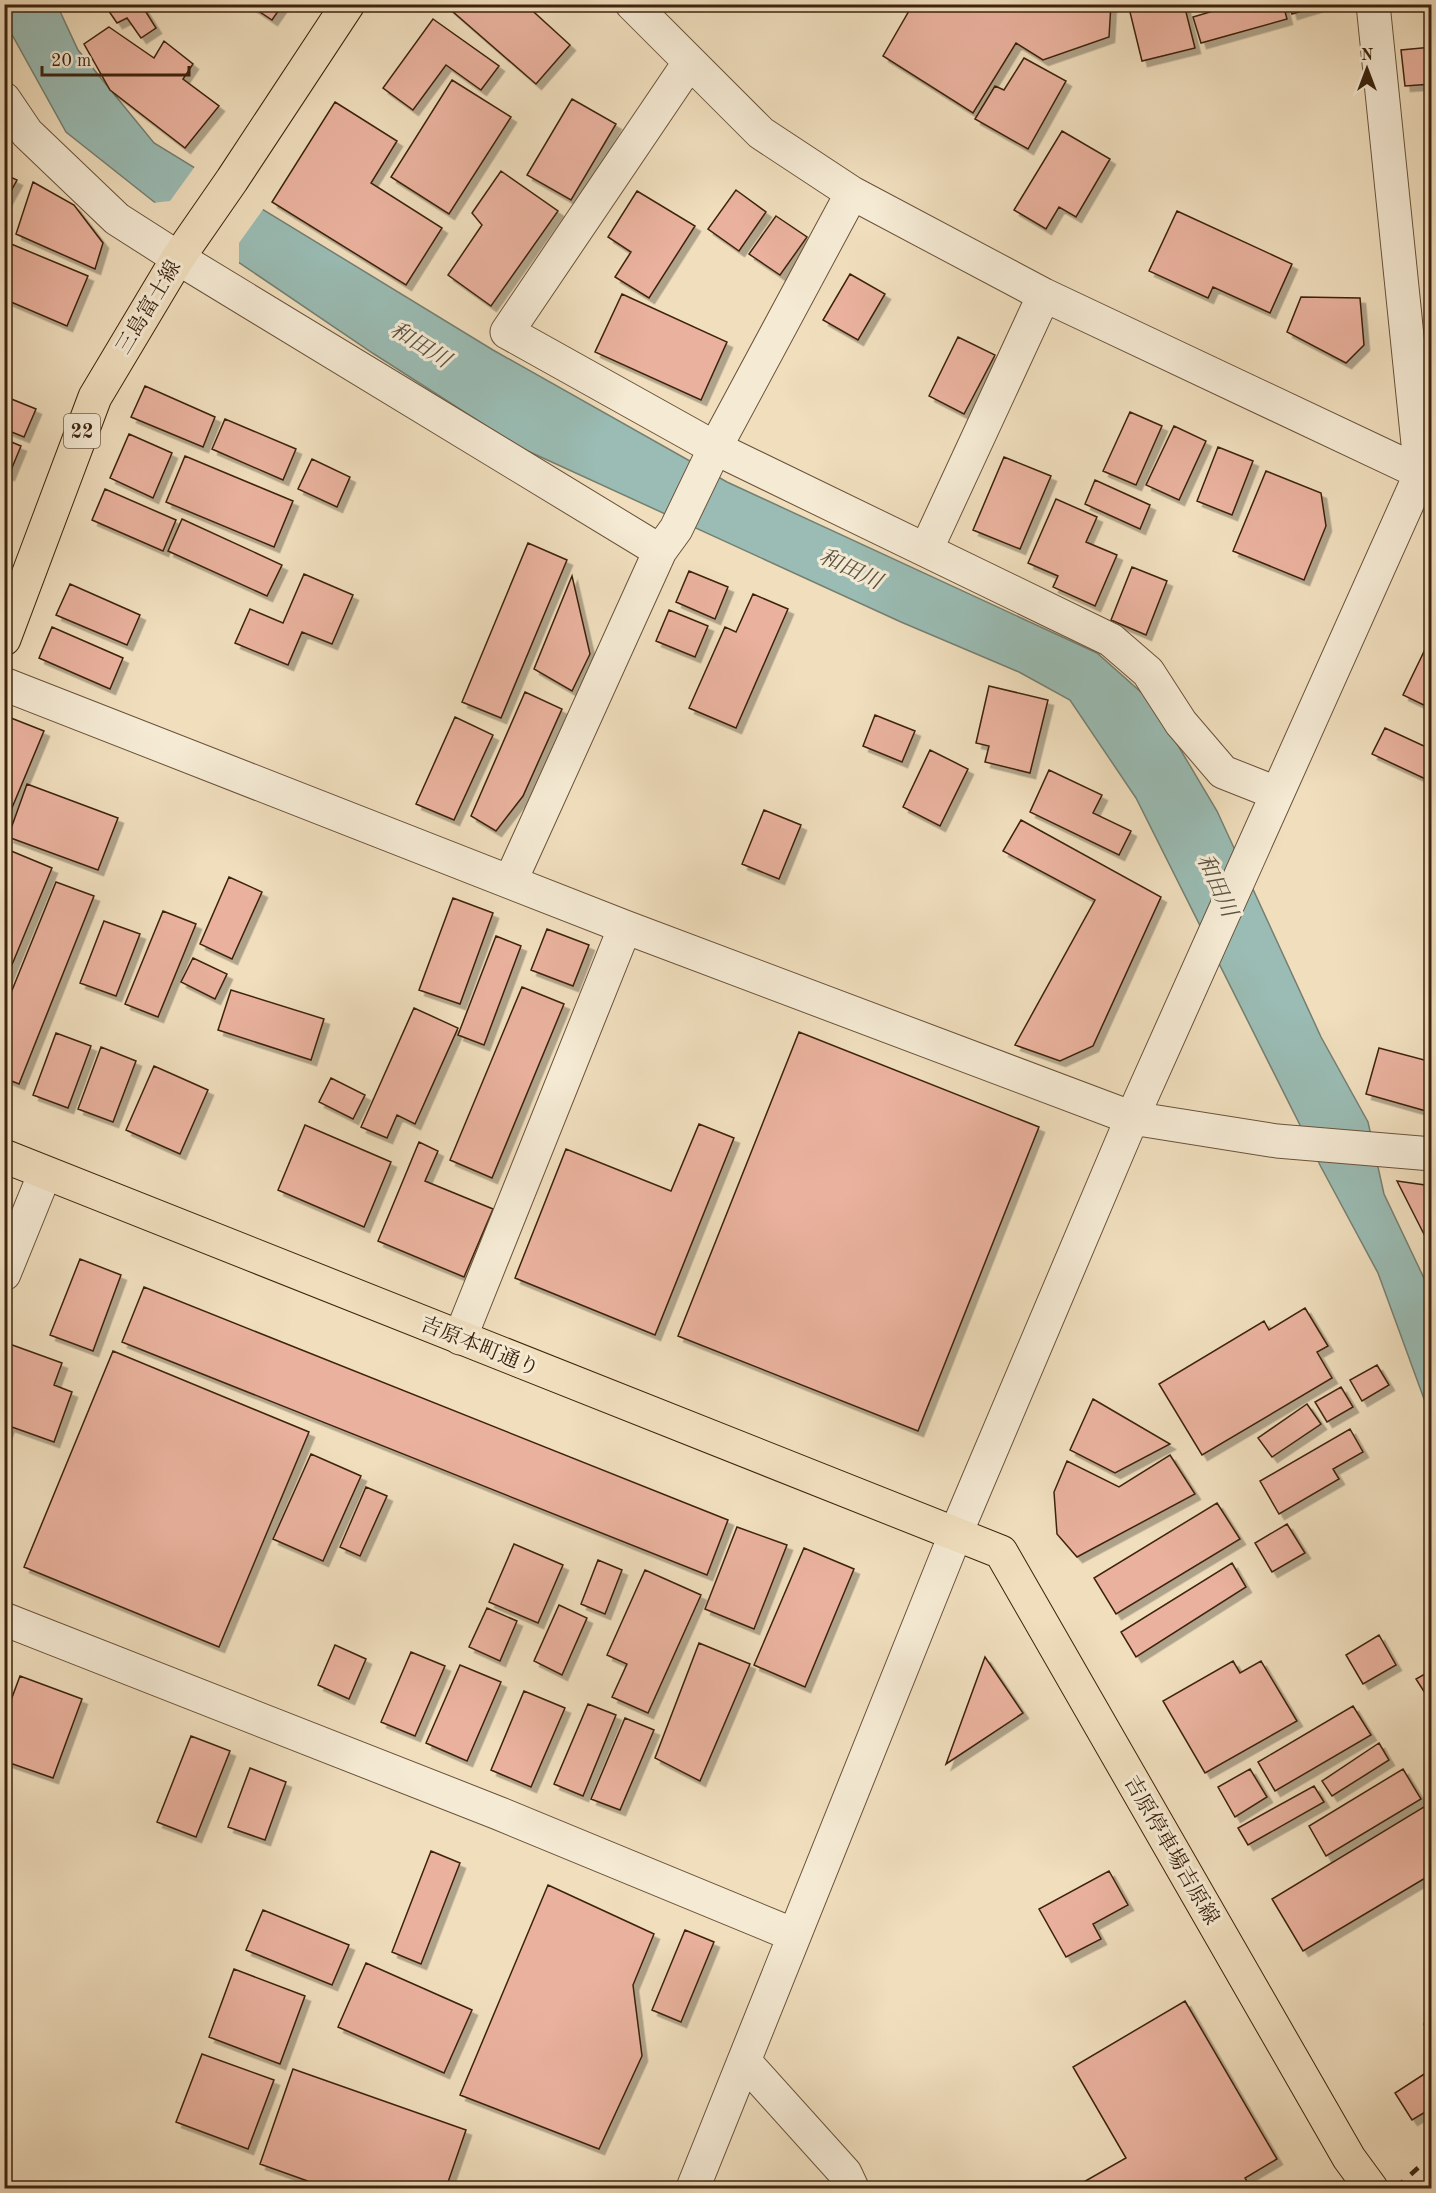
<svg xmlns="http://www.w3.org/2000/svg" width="1436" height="2193" font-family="'Old Standard TT','Noto Serif JP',serif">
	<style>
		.water { fill: #9abcb4; stroke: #757f71; stroke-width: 1.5 }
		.pier { fill: #f0debd }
		.building { fill: #eab29e; stroke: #3d230d; stroke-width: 1.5; filter: url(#shadow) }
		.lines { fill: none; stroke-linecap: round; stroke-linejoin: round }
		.minor-casing { stroke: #6a5239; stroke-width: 35 }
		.major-casing { stroke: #3d230d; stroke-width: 35 }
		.minor { stroke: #f5ead4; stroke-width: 33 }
		.major { stroke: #f0debd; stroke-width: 33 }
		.rail { stroke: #3d230d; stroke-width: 4.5; stroke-dasharray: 10 10; stroke-linecap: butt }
		.labels { text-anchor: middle; stroke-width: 6; stroke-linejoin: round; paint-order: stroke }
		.shield { fill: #f5ead4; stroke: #745f49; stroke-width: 1.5 }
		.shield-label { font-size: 20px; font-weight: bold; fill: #3d230d }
		.street-label { font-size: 21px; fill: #3d230d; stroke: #f5ead4 }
		.water-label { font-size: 22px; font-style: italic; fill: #59513f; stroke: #f5ead4 }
	</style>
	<defs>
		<filter id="shadow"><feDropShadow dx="5.5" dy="5.5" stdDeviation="0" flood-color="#0004"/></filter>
	</defs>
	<rect width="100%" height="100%" fill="#f0debd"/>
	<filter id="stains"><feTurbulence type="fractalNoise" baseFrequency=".00333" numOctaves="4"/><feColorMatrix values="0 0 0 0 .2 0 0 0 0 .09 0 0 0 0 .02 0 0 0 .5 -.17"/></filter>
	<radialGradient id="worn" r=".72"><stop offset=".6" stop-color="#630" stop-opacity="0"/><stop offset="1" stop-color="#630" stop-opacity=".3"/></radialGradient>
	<!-- water -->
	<path class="water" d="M4,5H57L78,50L154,143L493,350L727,482L1097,653L1152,702L1217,811L1321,1037L1368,1122L1384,1194L1431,1293V1418L1378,1273L1321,1167L1136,798L1070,700L1019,672L901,622L519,447L374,354L182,224L66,132L5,22Z"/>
	<!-- pier -->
	<path class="pier" d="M196,165L264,208L239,243V266L181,226L152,203L170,201Z"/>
	<!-- building -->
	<path class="building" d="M104,4H141L156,28L141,38L127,18L117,23Z
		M248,4H283L272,20Z
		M444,4H525L570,45L536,84Z
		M913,4H1111L1109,37L1043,60L1016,43L973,113L883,56Z
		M1128,4H1184L1195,48L1142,61Z
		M1237,4H1283L1287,19L1201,43L1193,17Z
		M1289,4H1322V5L1292,14Z
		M433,19L499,66L481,90L446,65L413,110L383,88Z
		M109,27L154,58L164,41L193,64L183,79L219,106L185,148L110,90L84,44Z
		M1432,47V84L1405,86L1401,50Z
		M1024,58L1066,81L1028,149L975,119L995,86L1004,90Z
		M452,80L511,117L449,214L391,177Z
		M572,99L616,124L571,200L527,175Z
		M335,102L397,141L371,183L442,228L406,285L272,202Z
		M1062,131L1110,159L1076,217L1059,207L1046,229L1014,210Z
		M501,171L558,211L491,306L448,275L482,225L472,213Z
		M4,174L17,180L4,204Z
		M33,182L74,205L103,243L95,269L16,234Z
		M736,190L766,212L739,251L708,229Z
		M637,191L695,226L649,298L615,277L631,252L608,237Z
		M1177,211L1292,264L1270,313L1213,287L1208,298L1149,271Z
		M776,216L807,237L780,275L749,254Z
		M4,241L88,276L67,326L4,299Z
		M850,274L885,294L858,340L823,320Z
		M622,294L727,342L701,400L595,352Z
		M1301,297L1360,298L1364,345L1346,363L1287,332Z
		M958,337L995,355L964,414L929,396Z
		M145,386L215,417L203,447L131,417Z
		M4,396L36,409L24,437L4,429Z
		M1130,412L1162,426L1136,485L1103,471Z
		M225,419L296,449L283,480L212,449Z
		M1174,426L1206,441L1179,500L1146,485Z
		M129,434L172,453L153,498L110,478Z
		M4,439L21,446L9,475L4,473Z
		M1218,447L1253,461L1232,515L1197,501Z
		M185,456L293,501L274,547L166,502Z
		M1004,457L1051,476L1020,549L973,530Z
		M312,459L350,477L337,507L298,489Z
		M1266,471L1321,493L1326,526L1304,580L1233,551Z
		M1095,480L1150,505L1140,529L1085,504Z
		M105,489L176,520L163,551L92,520Z
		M1056,499L1097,517L1086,542L1117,555L1095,606L1053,587L1058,576L1028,563Z
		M182,519L282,565L267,596L168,551Z
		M528,543L567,560L501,718L462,702Z
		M1132,567L1167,581L1146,635L1111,620Z
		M689,571L728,587L715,619L676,602Z
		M304,574L353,595L332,644L302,632L288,665L235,643L250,609L283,623Z
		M572,576L590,654L572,691L534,669Z
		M70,584L140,615L127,645L56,615Z
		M753,594L788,609L736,728L689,708L725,627L736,632Z
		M669,610L708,626L695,657L656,641Z
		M52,627L123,658L110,689L39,658Z
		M1432,635V709L1403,695Z
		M989,686L1048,700L1030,773L985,762L989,746L976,743Z
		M525,692L562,709L523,796L496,831L471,816Z
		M875,715L915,731L902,762L863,746Z
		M455,717L493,735L454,820L416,804Z
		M11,718L44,731L4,827V733Z
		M1385,728L1426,747L1432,735V782L1372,754Z
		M930,750L968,769L940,826L903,807Z
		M1049,770L1102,795L1093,813L1131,831L1119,855L1030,812Z
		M27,784L118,818L98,870L8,837Z
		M764,810L801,825L779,879L742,864Z
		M1021,820L1161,897L1093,1046L1060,1061L1015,1045L1095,900L1003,851Z
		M4,848L52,868L4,984Z
		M229,877L262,892L232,959L200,944Z
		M56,882L94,896L19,1084L4,1078V1010Z
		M453,898L493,913L460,1004L419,990Z
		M163,911L196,924L158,1017L125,1004Z
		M104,921L140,934L116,996L80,983Z
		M547,929L589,945L573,986L531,970Z
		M496,936L521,946L484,1045L458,1035Z
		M193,958L227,974L215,999L181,982Z
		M522,987L564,1004L492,1178L450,1160Z
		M231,990L324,1019L311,1060L218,1030Z
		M414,1008L458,1028L415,1124L397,1115L387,1138L361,1127Z
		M799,1032L1039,1127L918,1431L678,1336Z
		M56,1033L91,1046L68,1108L33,1095Z
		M101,1047L136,1061L113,1122L78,1109Z
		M1379,1048L1432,1062V1089L1426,1111L1366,1094Z
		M154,1066L208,1090L180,1154L126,1130Z
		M331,1078L365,1095L353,1119L319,1102Z
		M699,1124L734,1138L655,1335L515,1278L566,1149L671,1191Z
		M305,1125L391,1162L364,1227L278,1190Z
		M419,1142L438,1151L425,1181L493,1209L464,1277L378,1241Z
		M1397,1181L1432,1186V1250Z
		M80,1259L121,1275L93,1351L50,1335Z
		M144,1287L728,1520L707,1575L122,1342Z
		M1305,1308L1328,1346L1317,1352L1332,1378L1202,1455L1159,1384L1264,1321L1269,1330Z
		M4,1342L62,1363L54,1385L72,1392L54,1442L9,1426L4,1438Z
		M113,1351L309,1432L219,1647L24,1567Z
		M1377,1365L1389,1385L1362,1401L1350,1380Z
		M1341,1387L1353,1407L1327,1422L1315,1402Z
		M1093,1399L1170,1444L1115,1473L1070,1450Z
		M1307,1404L1321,1424L1272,1457L1258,1438Z
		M1350,1429L1363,1452L1333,1469L1339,1479L1279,1514L1260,1481Z
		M311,1454L361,1476L323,1561L273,1539Z
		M1170,1455L1195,1494L1077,1557L1057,1534L1054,1492L1067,1461L1119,1487Z
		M366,1487L387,1496L360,1556L340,1547Z
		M1217,1503L1240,1539L1116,1614L1094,1578Z
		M1287,1524L1305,1553L1272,1572L1255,1543Z
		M737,1527L787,1545L754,1629L705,1609Z
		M514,1544L563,1565L538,1623L489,1602Z
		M804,1548L854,1569L805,1687L754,1665Z
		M598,1560L622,1570L605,1614L581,1604Z
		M1232,1563L1246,1587L1136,1657L1121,1632Z
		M645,1570L701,1595L648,1713L612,1697L627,1664L607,1655Z
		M559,1605L587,1618L562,1675L534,1661Z
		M487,1608L517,1621L500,1661L469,1647Z
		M1379,1635L1396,1665L1363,1684L1346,1655Z
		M699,1643L750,1664L700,1781L655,1758Z
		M335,1645L366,1659L349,1699L318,1685Z
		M411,1652L445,1666L415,1736L381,1722Z
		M985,1657L1023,1713L946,1764Z
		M1233,1661L1240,1673L1261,1661L1297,1721L1205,1773L1163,1701Z
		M460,1665L501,1682L467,1761L426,1743Z
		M1432,1670V1704L1416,1679Z
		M20,1676L82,1699L53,1778L4,1761V1719Z
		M524,1691L565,1708L531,1787L491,1770Z
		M588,1704L616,1715L583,1796L554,1784Z
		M1353,1706L1371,1735L1275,1791L1258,1762Z
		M625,1718L654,1730L620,1810L591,1799Z
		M191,1736L230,1751L196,1837L157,1822Z
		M1379,1743L1389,1760L1332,1796L1322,1781Z
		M250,1768L286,1782L265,1840L228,1827Z
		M1250,1769L1267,1797L1235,1817L1218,1787Z
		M1403,1769L1421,1799L1326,1856L1309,1826Z
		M1314,1786L1324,1802L1248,1845L1238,1828Z
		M1432,1802V1874L1303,1951L1272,1899Z
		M431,1851L460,1863L421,1964L392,1952Z
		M1109,1871L1128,1905L1093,1924L1101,1939L1066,1957L1039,1909Z
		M548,1885L654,1934L633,1985L642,2056L599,2149L460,2095Z
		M263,1910L349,1945L332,1985L246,1950Z
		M685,1930L714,1942L681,2022L652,2010Z
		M366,1963L472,2010L444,2073L338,2027Z
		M234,1969L305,1996L280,2064L209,2037Z
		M1185,2001L1277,2159L1245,2178L1251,2188H1073L1126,2158L1073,2067Z
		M1432,2020V2038L1424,2024Z
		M202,2054L274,2080L248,2149L176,2122Z
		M293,2069L466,2130L446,2188H314L316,2184L260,2164Z
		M1432,2069V2108L1412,2120L1395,2093Z"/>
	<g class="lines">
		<defs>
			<path id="minor" d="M632,4L761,133L852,193L1044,295L1432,478
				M689,63L507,332L715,448L1111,640L1148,672L1181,723L1223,772L1276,793
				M4,99L27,133L117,219L178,258L660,551
				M926,550L1044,295
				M4,684L625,927L1132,1118L1277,1141L1432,1154
				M510,882L660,551L676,529L715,448L852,193
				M4,1274L45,1173
				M460,1338L625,927
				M4,1619L498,1813L794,1935
				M745,2062L845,2173L852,2188
				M693,2188L956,1533L1132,1118L1421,473L1373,4"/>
			<path id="major" d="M4,639L95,397L178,258L232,180L348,4
				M4,1156L1001,1552L1349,2158L1371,2188"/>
		</defs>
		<!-- minor casing -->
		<use href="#minor" class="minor-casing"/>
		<!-- major casing -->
		<use href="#major" class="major-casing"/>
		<!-- minor -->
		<use href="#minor" class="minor"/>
		<!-- major -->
		<use href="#major" class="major"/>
		<!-- rail -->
		<path class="rail" d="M1396,2188L1432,2155"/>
	</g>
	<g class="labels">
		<!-- shield labels -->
		<rect class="shield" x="64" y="414" width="36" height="34" rx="4.5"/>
		<g class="shield-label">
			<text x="82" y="438">22</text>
		</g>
		<!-- street labels -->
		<g class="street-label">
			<text transform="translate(148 307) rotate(-59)" y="7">三島富士線</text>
			<text transform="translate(480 1346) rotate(22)" y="7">吉原本町通り</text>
			<text transform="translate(1172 1850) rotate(60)" y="7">吉原停車場吉原線</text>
		</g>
		<!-- water labels -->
		<g class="water-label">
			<text transform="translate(421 344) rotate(32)" y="8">和田川</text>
			<text transform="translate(851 568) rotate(25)" y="8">和田川</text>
			<text transform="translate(1218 885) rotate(66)" y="8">和田川</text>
		</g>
	</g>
	<!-- margin -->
	<rect width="1436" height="2193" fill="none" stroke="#f0debd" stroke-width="24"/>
	<rect x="6" y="6" width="1424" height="2181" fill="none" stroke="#3d230d" stroke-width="3"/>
	<rect x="12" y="12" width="1412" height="2169" fill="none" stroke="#3d230d" stroke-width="1.5"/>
	<!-- north arrow -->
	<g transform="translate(1367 69)" stroke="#f5ead4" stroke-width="4.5" paint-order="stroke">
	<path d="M0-4.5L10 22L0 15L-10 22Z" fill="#3d230d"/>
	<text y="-9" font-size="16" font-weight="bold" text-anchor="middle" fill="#3d230d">N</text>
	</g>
	<!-- scale -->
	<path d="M42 66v9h147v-9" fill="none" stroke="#3d230d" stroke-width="3"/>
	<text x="51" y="66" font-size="18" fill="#3d230d" stroke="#f5ead4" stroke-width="4.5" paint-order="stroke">20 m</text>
	<rect width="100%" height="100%" filter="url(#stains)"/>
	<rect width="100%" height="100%" fill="url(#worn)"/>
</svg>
